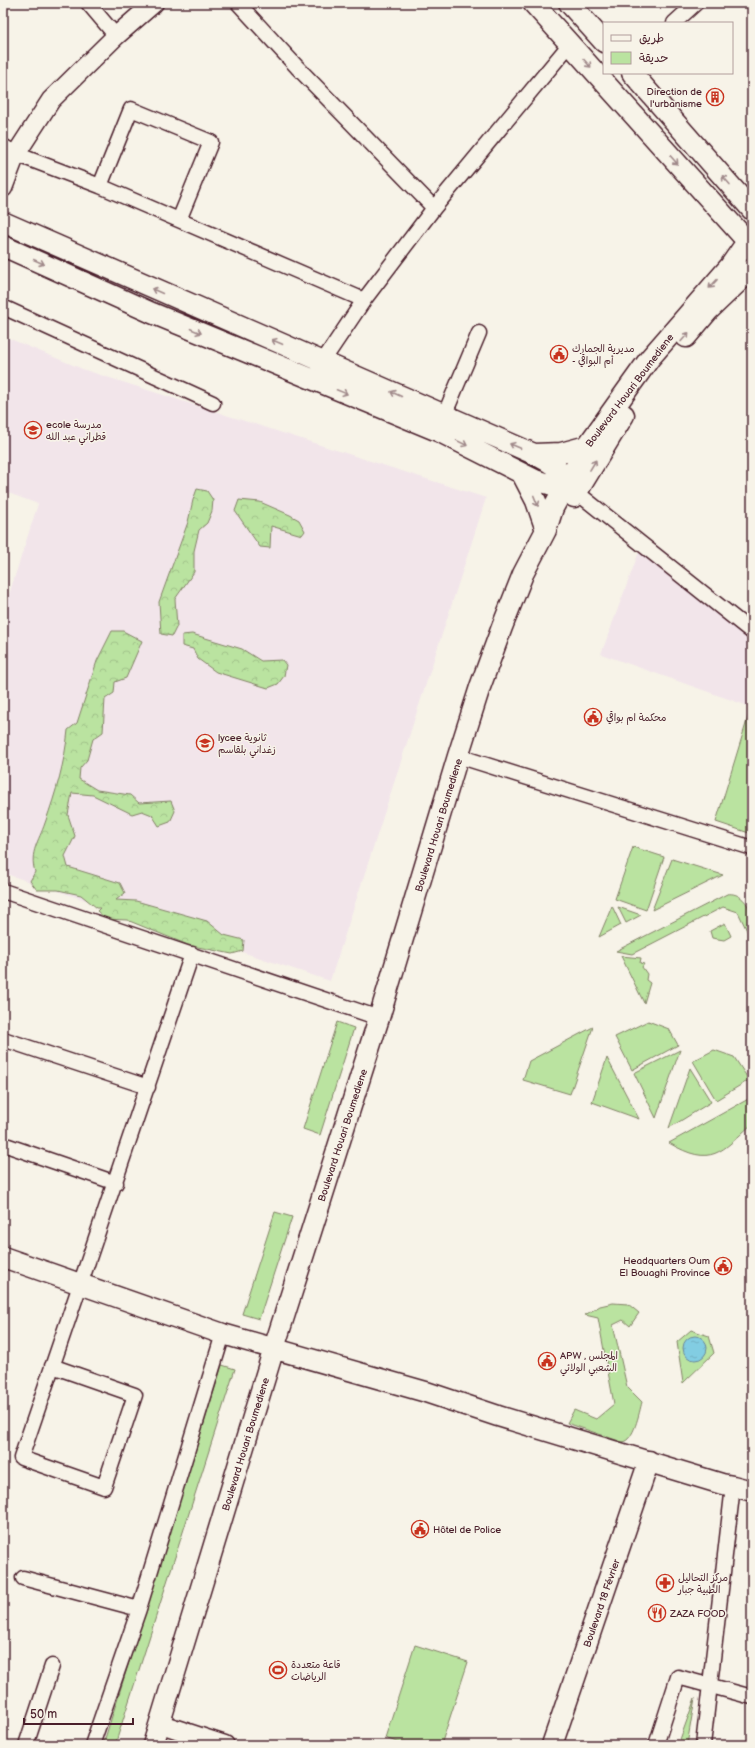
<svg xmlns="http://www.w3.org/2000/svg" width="755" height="1748" font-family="'Balsamiq Sans','Playpen Sans Arabic',sans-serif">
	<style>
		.built { fill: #f2e5ea }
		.green { fill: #bae3a0; stroke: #828166 }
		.forest { fill: url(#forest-crowns); stroke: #828166 }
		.water { fill: url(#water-ripples); stroke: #6c8799 }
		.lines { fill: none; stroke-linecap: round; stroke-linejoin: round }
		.minor-casing { stroke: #4a1f2b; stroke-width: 17 }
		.tertiary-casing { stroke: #4a1f2b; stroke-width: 21 }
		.secondary-casing { stroke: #4a1f2b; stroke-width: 23 }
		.minor { stroke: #f7f3e8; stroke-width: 14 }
		.tertiary { stroke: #f7f3e8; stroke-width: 18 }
		.secondary { stroke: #f7f3e8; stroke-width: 20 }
		.oneway { stroke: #a0898a }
		.labels { text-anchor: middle; stroke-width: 3; stroke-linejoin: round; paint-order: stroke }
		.poi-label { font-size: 10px; fill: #4a1f2b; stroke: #f7f3e8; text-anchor: start }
		.street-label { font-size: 10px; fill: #4a1f2b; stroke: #f7f3e8 }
	</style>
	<defs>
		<pattern id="forest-crowns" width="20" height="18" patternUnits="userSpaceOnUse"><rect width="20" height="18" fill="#bae3a0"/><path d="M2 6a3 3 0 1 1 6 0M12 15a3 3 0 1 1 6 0" fill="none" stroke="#a1c28a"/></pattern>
		<pattern id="water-ripples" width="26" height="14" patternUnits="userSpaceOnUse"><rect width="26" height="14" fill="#82cde2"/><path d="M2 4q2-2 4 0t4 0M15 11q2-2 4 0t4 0" fill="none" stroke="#72b0c2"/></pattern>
	</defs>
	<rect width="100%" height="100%" fill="#f7f3e8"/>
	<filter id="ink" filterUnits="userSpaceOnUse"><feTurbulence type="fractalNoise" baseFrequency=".025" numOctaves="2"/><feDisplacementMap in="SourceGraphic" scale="8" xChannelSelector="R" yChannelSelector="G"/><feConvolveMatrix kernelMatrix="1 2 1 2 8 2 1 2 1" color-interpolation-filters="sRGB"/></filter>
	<g filter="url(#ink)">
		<!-- built -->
		<path class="built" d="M3,336L85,370L486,498L330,981L3,873V613L38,504L3,491Z
			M639,552L752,641L751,707L601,654Z"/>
		<!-- green -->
		<path class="green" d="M752,704V834L716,822Z
			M633,847L664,857L646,910L615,899Z
			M672,859L723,875L652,910Z
			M727,894C740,892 748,903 752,915C754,922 752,933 752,941L738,912L723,907L632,954L616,951Z
			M612,906L621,925L599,937Z
			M618,907L641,915L626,923Z
			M725,923L731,936L724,940L712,938L710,931Z
			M621,956L641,958L640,963L644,964L642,967L647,974L646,980L650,983L644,1003Z
			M648,1021L669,1029L678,1045L632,1070L615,1037Z
			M337,1022L354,1028L320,1135L303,1129Z
			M593,1027L570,1094L523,1080L529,1061Z
			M680,1050L656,1118L634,1073Z
			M714,1050L734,1057L749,1080L716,1100L693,1061Z
			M607,1058L639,1119L592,1102Z
			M690,1068L711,1102L669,1128Z
			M752,1097V1124C721,1152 712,1168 669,1143Z
			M275,1212L292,1217L259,1319L242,1314Z
			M613,1303L628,1304L639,1313L630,1326L623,1320L613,1325L627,1387L642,1402C639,1413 634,1441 622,1442L567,1423L574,1410L596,1419L614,1404L598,1318L585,1315L600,1306Z
			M691,1330L709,1336L714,1353L683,1383L677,1342Z
			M222,1365L235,1369L115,1745H103Z
			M415,1645L468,1662L441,1745H406L385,1738Z
			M695,1698L687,1745H678Z"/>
		<!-- forest -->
		<path class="forest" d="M197,489L207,491L213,500L212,511L207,523L199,530L194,551V572L175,599L177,626L172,636L161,634L159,602L188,522L193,500Z
			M239,500L260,502L290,515L299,520L305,531L302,535L271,526L270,548L260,547L235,511Z
			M112,631H123L142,641L126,678L115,682L114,693L105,699L103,732L93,739L87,760L80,768L79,779L97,790L130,795L139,803L171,801L175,811L170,822L159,826L152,815L142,811L132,814L93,795L72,793L68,815L75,836L65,856L68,867L120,883L125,893L116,900L136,901L207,921L224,935L244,940L243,951L232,954L188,945L127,920L106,919L97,911L100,908H97L81,895L58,890H37L30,881L35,872C29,852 39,841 45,823C56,793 65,761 68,730L77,723L97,661Z
			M192,634L242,649L261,661L282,660L286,665L284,676L278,684L268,688L216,672L198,659L193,649L182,646V635Z"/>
		<!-- water -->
		<path class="water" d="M683 1348a12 12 0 1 1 24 0a12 12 0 1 1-24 0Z"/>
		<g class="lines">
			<defs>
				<path id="minor" d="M88,3L116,36
					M238,3L297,67L434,208
					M674,23L696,3
					M3,146L16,154L100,186L364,300
					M100,186L131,109L211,142L179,220
					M3,307L213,403
					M319,370L323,361L364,300L434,208L570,44
					M441,423L479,333
					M570,487L752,632
					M458,756L752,848
					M3,891L379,1018
					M3,1039L148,1087
					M3,1144L116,1183
					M52,1366L135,1395L104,1487L21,1458C78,1290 136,1123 192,954
					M23,1578L139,1609
					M26,1745L52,1666
					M92,1745L139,1609L223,1334
					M656,1745L678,1677L752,1697
					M703,1745L733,1486"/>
				<path id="tertiary" d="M3,188L16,154L51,100L116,36L154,3
					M161,1724L225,1745"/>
				<path id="secondary" d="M533,3L747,241
					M569,3L604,42
					M632,73L752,210
					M3,222L534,454C550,462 560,467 566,484L552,485L535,480L438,431L152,313L3,246
					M686,337L708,311L752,269
					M534,454L561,453L587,446
					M522,474L536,501L546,530
					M574,497L624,415
					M3,1257L223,1334L426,1392L498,1416L722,1484L733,1486L752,1491
					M153,1745L274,1348L379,1018L458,756L480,687L502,627L523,574L546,530L553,508L587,446L650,358L730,266L746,243
					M552,1745L649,1461"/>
			</defs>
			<!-- minor casing -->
			<use href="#minor" class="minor-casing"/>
			<!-- tertiary casing -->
			<use href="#tertiary" class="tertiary-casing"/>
			<!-- secondary casing -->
			<use href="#secondary" class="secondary-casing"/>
			<!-- minor -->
			<use href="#minor" class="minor"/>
			<!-- tertiary -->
			<use href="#tertiary" class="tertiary"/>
			<!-- secondary -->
			<use href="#secondary" class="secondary"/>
		</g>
		<!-- one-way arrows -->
		<defs><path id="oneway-shaft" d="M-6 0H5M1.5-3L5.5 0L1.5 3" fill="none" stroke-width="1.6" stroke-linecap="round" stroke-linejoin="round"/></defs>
		<g class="oneway">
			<use href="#oneway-shaft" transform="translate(587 63) rotate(48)"/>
			<use href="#oneway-shaft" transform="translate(674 160) rotate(48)"/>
			<use href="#oneway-shaft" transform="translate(726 180) rotate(-131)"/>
			<use href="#oneway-shaft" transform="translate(39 262) rotate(24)"/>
			<use href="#oneway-shaft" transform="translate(713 284) rotate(133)"/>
			<use href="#oneway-shaft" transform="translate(157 291) rotate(-156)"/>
			<use href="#oneway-shaft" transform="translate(196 331) rotate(23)"/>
			<use href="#oneway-shaft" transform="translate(685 337) rotate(-49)"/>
			<use href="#oneway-shaft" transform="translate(277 342) rotate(-157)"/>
			<use href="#oneway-shaft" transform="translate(342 392) rotate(22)"/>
			<use href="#oneway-shaft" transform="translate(396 394) rotate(-156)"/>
			<use href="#oneway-shaft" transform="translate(462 443) rotate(26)"/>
			<use href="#oneway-shaft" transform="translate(515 446) rotate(-157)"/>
			<use href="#oneway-shaft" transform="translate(593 465) rotate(-59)"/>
			<use href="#oneway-shaft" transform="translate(536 501) rotate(68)"/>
		</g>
	</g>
	<!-- icons -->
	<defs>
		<symbol id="building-ring" viewBox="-11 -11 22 22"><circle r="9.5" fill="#f7f3e8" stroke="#c8321e" stroke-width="1.5"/><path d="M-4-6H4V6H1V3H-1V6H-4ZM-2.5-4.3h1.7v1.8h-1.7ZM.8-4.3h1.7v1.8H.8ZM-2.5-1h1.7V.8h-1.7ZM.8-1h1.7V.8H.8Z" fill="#c8321e"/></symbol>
		<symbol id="civic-ring" viewBox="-11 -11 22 22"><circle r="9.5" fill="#f7f3e8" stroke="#c8321e" stroke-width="1.5"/><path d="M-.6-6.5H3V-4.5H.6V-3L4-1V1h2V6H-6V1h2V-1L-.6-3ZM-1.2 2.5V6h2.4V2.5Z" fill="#c8321e"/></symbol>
		<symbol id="school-ring" viewBox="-11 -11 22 22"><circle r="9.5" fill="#f7f3e8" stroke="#c8321e" stroke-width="1.5"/><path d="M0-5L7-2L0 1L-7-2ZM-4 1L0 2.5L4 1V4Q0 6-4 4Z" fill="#c8321e"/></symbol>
		<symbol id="pharmacy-ring" viewBox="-11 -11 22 22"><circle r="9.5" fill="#f7f3e8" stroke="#c8321e" stroke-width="1.5"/><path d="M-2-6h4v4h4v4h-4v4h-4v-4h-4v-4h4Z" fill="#c8321e"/></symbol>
		<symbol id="restaurant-ring" viewBox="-11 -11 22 22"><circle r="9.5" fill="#f7f3e8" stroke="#c8321e" stroke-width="1.5"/><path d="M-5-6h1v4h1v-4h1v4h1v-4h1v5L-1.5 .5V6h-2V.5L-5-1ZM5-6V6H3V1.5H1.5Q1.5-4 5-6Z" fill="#c8321e"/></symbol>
		<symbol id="stadium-ring" viewBox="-11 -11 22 22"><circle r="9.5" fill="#f7f3e8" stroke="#c8321e" stroke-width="1.5"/><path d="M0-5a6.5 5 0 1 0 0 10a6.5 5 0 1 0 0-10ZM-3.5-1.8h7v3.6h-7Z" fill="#c8321e"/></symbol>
	</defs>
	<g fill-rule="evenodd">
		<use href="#building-ring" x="705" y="87" width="20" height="20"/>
		<use href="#civic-ring" x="549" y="344" width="20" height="20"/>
		<use href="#school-ring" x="23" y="420" width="20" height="20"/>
		<use href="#civic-ring" x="583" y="707" width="20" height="20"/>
		<use href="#school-ring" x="195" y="733" width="20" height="20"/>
		<use href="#civic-ring" x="713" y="1256" width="20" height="20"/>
		<use href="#civic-ring" x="537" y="1351" width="20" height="20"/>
		<use href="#civic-ring" x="410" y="1519" width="20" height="20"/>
		<use href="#pharmacy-ring" x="655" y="1573" width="20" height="20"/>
		<use href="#restaurant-ring" x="647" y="1603" width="20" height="20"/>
		<use href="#stadium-ring" x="268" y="1660" width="20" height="20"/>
	</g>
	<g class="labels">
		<!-- poi labels -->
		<g class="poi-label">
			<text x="702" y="95" text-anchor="end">Direction de<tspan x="702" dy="12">l'urbanisme</tspan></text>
			<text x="572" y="352">مديرية الجمارك<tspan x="572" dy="12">- أم البواقي</tspan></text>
			<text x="46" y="428">ecole مدرسة<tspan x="46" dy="12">قطراني عبد الله</tspan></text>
			<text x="606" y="721">محكمة ام بواقي</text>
			<text x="218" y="741">lycee ثانوية<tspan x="218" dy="12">زغداني بلقاسم</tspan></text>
			<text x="710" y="1264" text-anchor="end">Headquarters Oum<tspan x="710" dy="12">El Bouaghi Province</tspan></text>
			<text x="560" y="1359">APW , المجلس<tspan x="560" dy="12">الشعبي الولائي</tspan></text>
			<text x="433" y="1533">Hôtel de Police</text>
			<text x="678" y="1581">مركز التحاليل<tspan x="678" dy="12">الطبية جبار</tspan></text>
			<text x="670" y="1617">ZAZA FOOD</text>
			<text x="291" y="1668">قاعة متعددة<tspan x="291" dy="12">الرياضات</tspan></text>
		</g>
		<!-- street labels -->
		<g class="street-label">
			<text transform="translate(629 390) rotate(-53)" y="4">Boulevard Houari Boumediene</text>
			<text transform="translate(438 825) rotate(-73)" y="4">Boulevard Houari Boumediene</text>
			<text transform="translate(342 1135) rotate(-72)" y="4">Boulevard Houari Boumediene</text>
			<text transform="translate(245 1444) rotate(-73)" y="4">Boulevard Houari Boumediene</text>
			<text transform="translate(601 1603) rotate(-71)" y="4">Boulevard 18 Février</text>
		</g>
	</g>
	<!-- margin -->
	<rect width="755" height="1748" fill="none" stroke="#f7f3e8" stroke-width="16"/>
	<rect x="8" y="8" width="739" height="1732" fill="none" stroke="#4a1f2b" stroke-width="1.5" filter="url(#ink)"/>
	<!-- legend -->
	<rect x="603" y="22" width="130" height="52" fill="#f7f3e8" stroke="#b29e9c"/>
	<rect x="611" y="35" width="20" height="6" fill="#f7f3e8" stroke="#b29e9c"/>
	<text x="639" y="42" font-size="12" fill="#4a1f2b">طريق</text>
	<rect x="611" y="52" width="20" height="12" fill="#bae3a0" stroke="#b29e9c"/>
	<text x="639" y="62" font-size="12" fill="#4a1f2b">حديقة</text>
	<!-- scale -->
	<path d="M24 1718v6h109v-6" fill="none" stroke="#4a1f2b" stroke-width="2"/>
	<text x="30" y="1718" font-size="12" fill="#4a1f2b" stroke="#f7f3e8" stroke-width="3" paint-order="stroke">50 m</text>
</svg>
